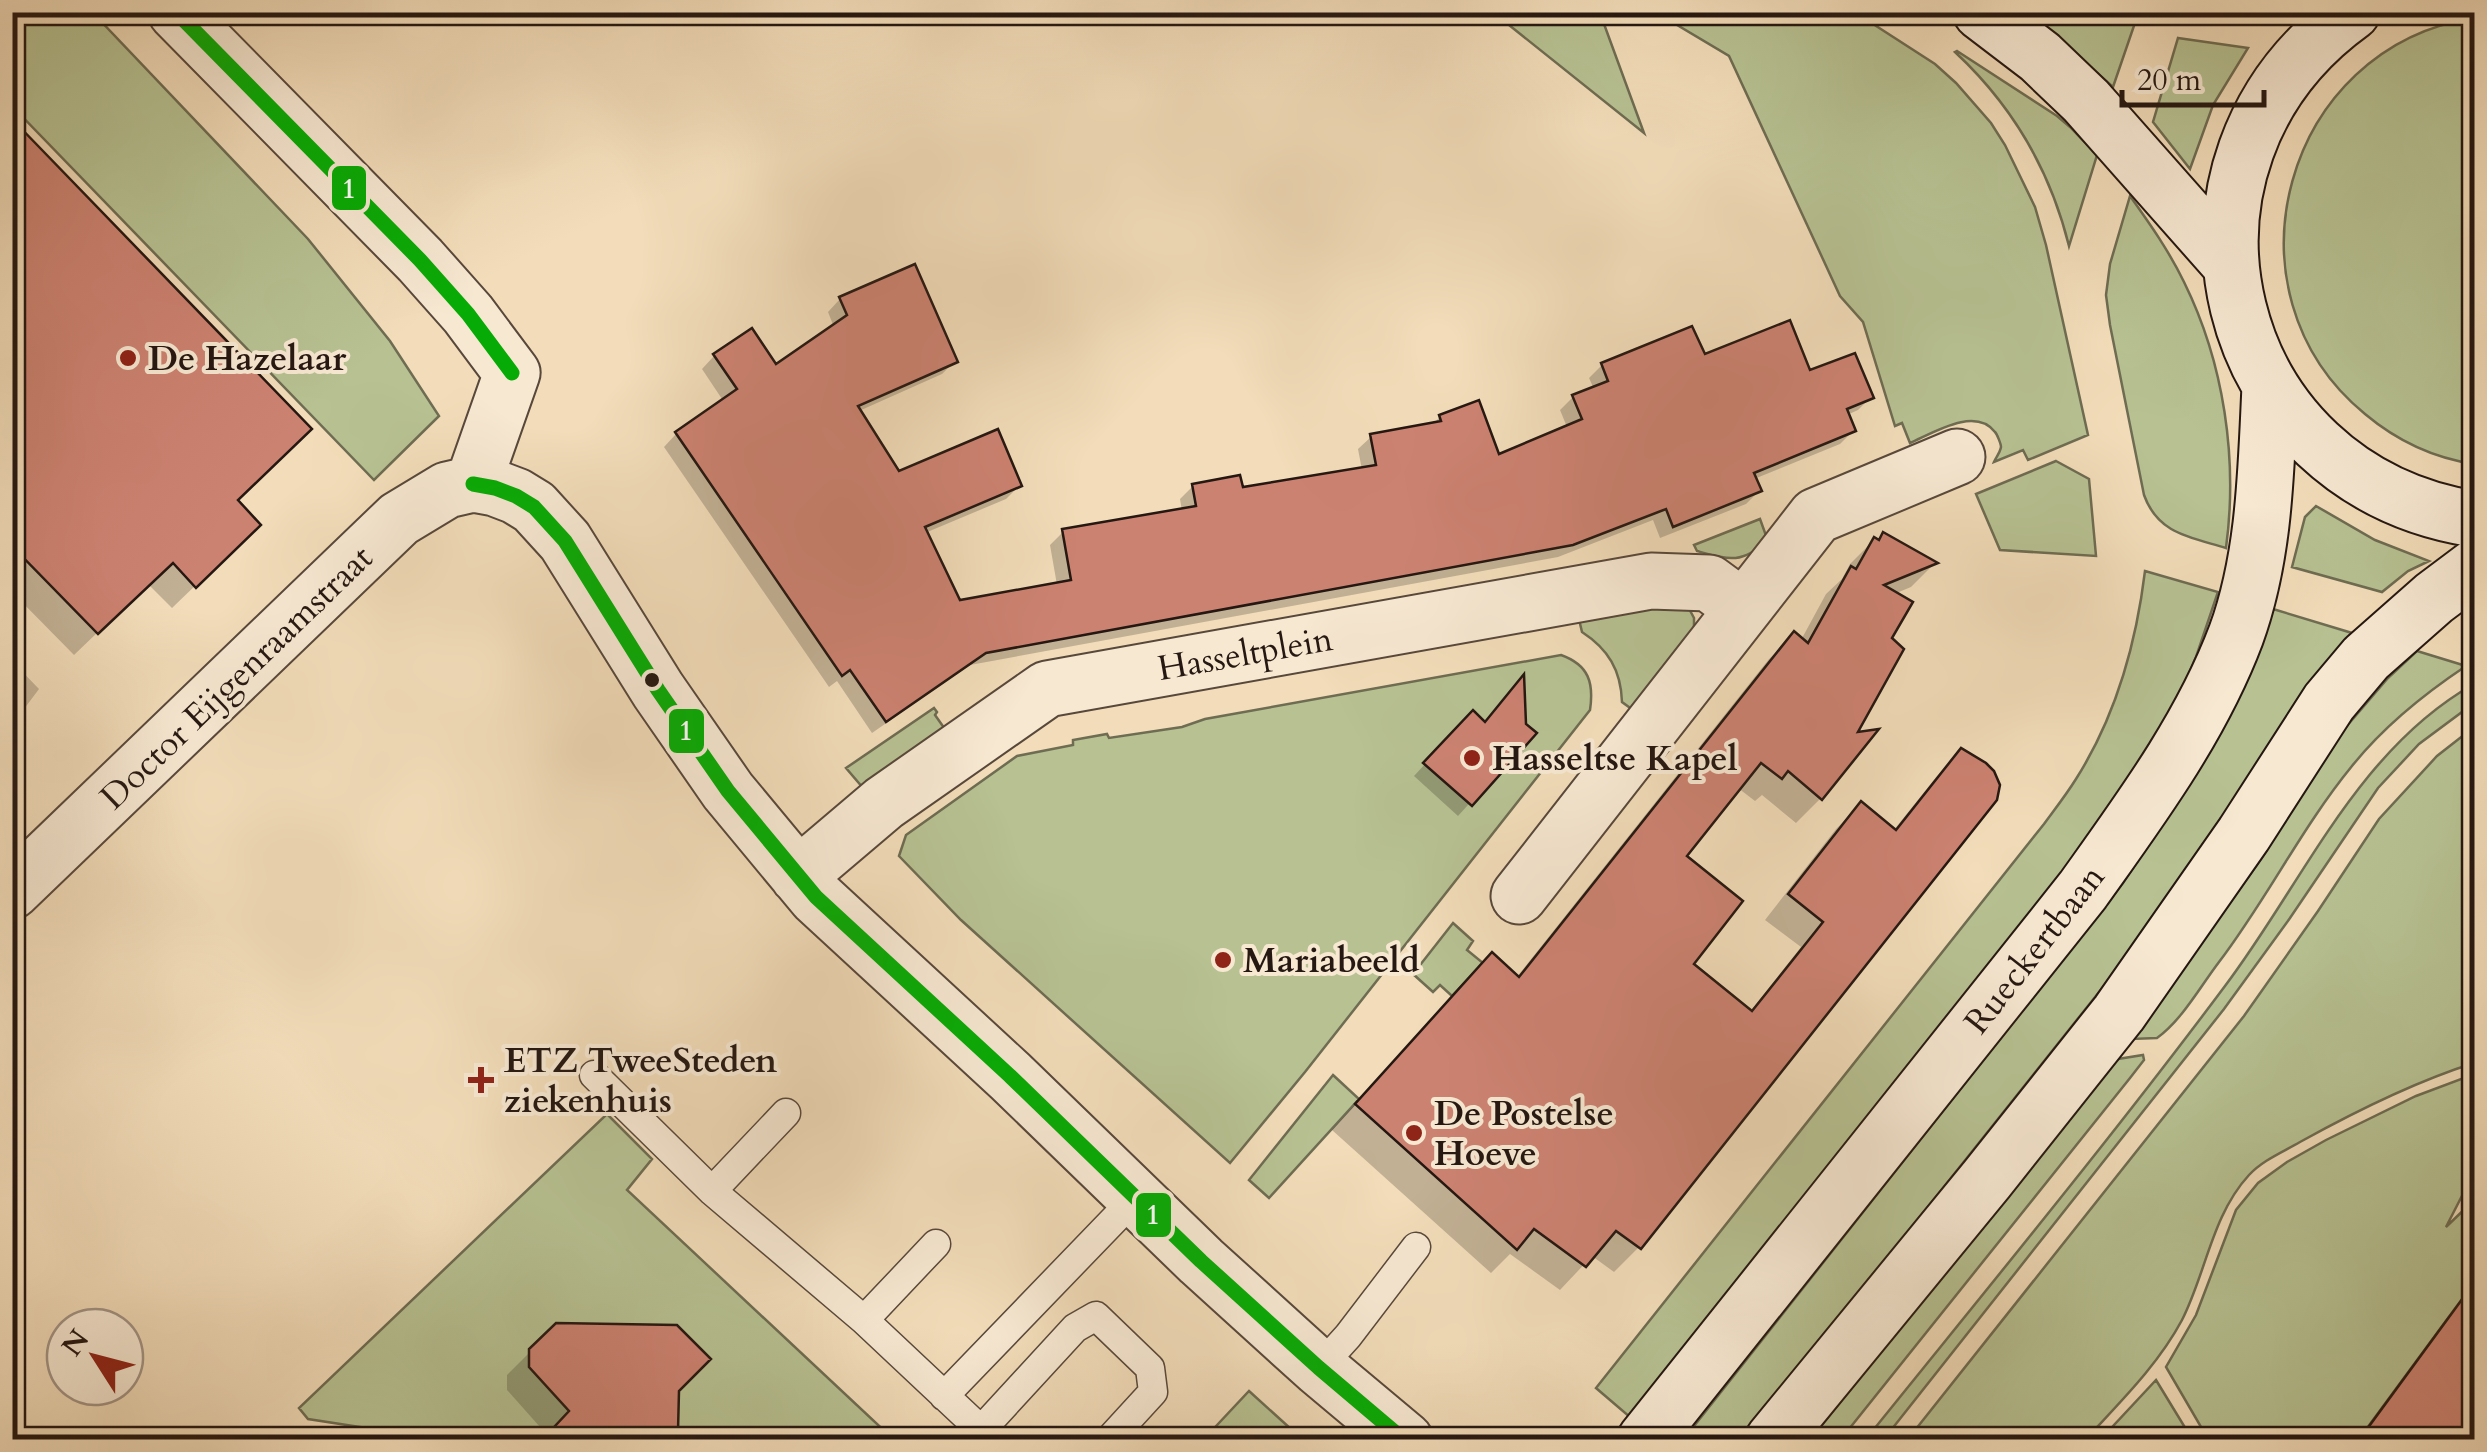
<svg xmlns="http://www.w3.org/2000/svg" width="2487" height="1452" font-family="Cardo,serif">
	<style>
		.green { fill: #b7c192; stroke: #6e6c52; stroke-width: 2.5 }
		.shadow { fill: #0003 }
		.building { fill: #cc8271; stroke: #251711; stroke-width: 2.5 }
		.lines { fill: none; stroke-linecap: round; stroke-linejoin: round }
		.lane-casing { stroke: #58483b; stroke-width: 31 }
		.street-casing { stroke: #58483b; stroke-width: 59 }
		.secondary-casing { stroke: #251711; stroke-width: 59 }
		.lane { stroke: #f7e8d2; stroke-width: 28 }
		.street { stroke: #f7e8d2; stroke-width: 55 }
		.secondary { stroke: #f7e8d2; stroke-width: 55 }
		.bus-1-casing { stroke: #f7e8d2; stroke-width: 22 }
		.bus-1 { stroke: #06ac05; stroke-width: 15 }
		.poi-dot { fill: #8f2418; stroke: #f7e8d2; stroke-width: 4 }
		.bus-dot { fill: #251711; stroke: #f7e8d2; stroke-width: 4 }
		.labels { text-anchor: middle; stroke-width: 8; stroke-linejoin: round; paint-order: stroke }
		.poi-label { font-size: 35px; font-weight: bold; fill: #251711; stroke: #f7e8d2; text-anchor: start }
		.street-label { font-size: 35px; fill: #251711; stroke: #f7e8d2 }
		.line-badge { stroke: #f7e8d2; stroke-width: 4 }
		.badge-label { font-size: 28px; text-anchor: middle; font-weight: bold; fill: #fff }
	</style>
	<rect width="100%" height="100%" fill="#f2dcb9"/>
	<filter id="stains"><feTurbulence type="fractalNoise" baseFrequency=".002" numOctaves="4"/><feColorMatrix values="0 0 0 0 .2 0 0 0 0 .09 0 0 0 0 .02 0 0 0 .5 -.17"/></filter>
	<radialGradient id="worn" r=".72"><stop offset=".6" stop-color="#630" stop-opacity="0"/><stop offset="1" stop-color="#630" stop-opacity=".3"/></radialGradient>
	<!-- green -->
	<path class="green" d="M13,12L93,13L308,239L390,341L439,416L374,480L13,107Z
		M2123,12L2137,17L2113,87L2028,13Z
		M1494,13H1600L1644,133Z
		M1657,13H1856L1935,64L1956,83L1991,123L2005,145L2035,207L2046,245L2088,435L2028,460L2023,450L1994,462C1996,457 2000,453 2001,447C2001,444 1997,434 1995,432C1975,406 1933,433 1910,443L1902,423L1895,426L1863,322L1840,296L1729,56Z
		M2474,18V464C2434,458 2396,440 2365,414C2216,292 2284,47 2474,18Z
		M2178,38L2248,48L2213,105L2190,169L2153,122Z
		M1957,51L2057,116L2070,127L2097,155L2069,246C2050,169 2013,106 1955,52Z
		M2130,196C2150,224 2169,251 2184,282C2224,363 2238,459 2226,548C2190,537 2158,534 2144,495L2110,325L2106,295L2110,264Z
		M2056,461L2089,479L2096,556L2000,550L1976,494Z
		M2316,506L2375,540L2429,561L2408,571L2382,592L2292,567L2305,517Z
		M1760,519L1768,541C1741,564 1730,560 1697,551L1694,545Z
		M2145,571L2218,592L2196,657L2181,692L2156,737L2073,860L1631,1418L1596,1388L2044,824C2055,809 2066,795 2076,779C2116,716 2136,645 2145,571Z
		M1687,605L1694,618V632L1633,710L1622,702C1621,670 1608,649 1582,632L1578,615Z
		M2273,609L2352,633L2310,683L2287,716L2229,811L2119,967L1743,1439L1683,1440L2123,883L2186,788Z
		M2417,651L2466,666C2424,694 2384,726 2352,766C2302,827 2267,899 2219,962C2200,987 2182,1020 2157,1038L2132,1039L2261,859L2340,734L2388,678Z
		M1561,655C1589,665 1594,683 1590,710L1305,1072L1230,1163L961,920L899,856L906,835L1017,756L1073,745V740L1107,734L1109,738L1182,727L1205,719Z
		M2474,684V703L2419,744L2378,788L2290,918L2224,1009L1884,1439H1866C1986,1290 2110,1140 2225,986C2303,883 2357,750 2474,684Z
		M934,708L937,712L935,715L947,732L864,789L846,768Z
		M2474,727V1063C2414,1082 2356,1111 2300,1142C2283,1152 2263,1160 2249,1175C2212,1215 2206,1273 2182,1320C2158,1365 2120,1402 2086,1439H1908L2244,1016L2318,911L2379,819L2437,756Z
		M1453,923L1473,941L1467,950L1483,963L1452,996L1440,985L1433,992L1413,974Z
		M2143,1055L2144,1060L2130,1078L1841,1439L1810,1440L2103,1071L2118,1059Z
		M1333,1075L1359,1099L1269,1198L1249,1180Z
		M2469,1076L2474,1078V1165L2467,1186L2446,1227L2471,1203L2474,1193V1301L2465,1295L2359,1439H2208L2166,1367L2196,1315L2236,1210L2258,1183L2287,1162L2326,1140L2416,1096Z
		M607,1114L652,1159L627,1190L891,1437L888,1440H444L308,1419L299,1408Z
		M2156,1380L2192,1439H2101Z
		M1249,1391L1302,1439H1204Z"/>
	<!-- shadow -->
	<path class="shadow" d="M12,123L235,501L258,525L172,608L148,584L74,655L12,592Z
		M840,299L955,361L942,374L859,411L898,474L1019,486L1006,499L925,533L959,603L1057,585L1050,545L1063,532L1182,511L1180,499L1193,486L1241,490L1362,470L1358,449L1372,436L1432,425L1440,417L1498,457L1567,427L1560,410L1573,397L1594,389L1589,378L1602,365L1704,357L1808,373L1871,397L1858,410L1847,415L1853,431L1840,444L1754,479L1759,491L1746,504L1660,538L1653,520L1558,557L970,665L872,733L837,681L829,687L664,447L676,434L724,402L702,369L714,356L751,332L775,367L834,327L828,312Z
		M1883,536L1934,564L1911,587L1894,594L1889,638L1853,736L1873,733L1820,799L1796,823L1762,795L1755,801L1738,788L1683,856L1690,964L1750,1012L1801,947L1765,920L1836,829L1861,804L1893,831L1937,776L1962,751L1995,799L1639,1247L1614,1272L1592,1256L1560,1290L1510,1254L1491,1273L1332,1130L1468,980L1516,978L1769,659L1794,635L1801,640L1826,594L1842,579L1850,564L1874,540L1877,542Z
		M12,661L39,689L12,725Z
		M1483,724L1523,725L1533,733L1458,816L1414,776L1461,725Z
		M2466,1298L2474,1305V1440H2357L2448,1316Z
		M557,1325L676,1430L666,1440H544L548,1436L507,1390V1375Z"/>
	<!-- building -->
	<path class="building" d="M12,119L312,429L238,500L261,525L196,588L173,563L98,634L12,546Z
		M915,264L958,362L858,406L899,471L998,429L1022,486L925,527L960,600L1071,580L1062,529L1196,506L1192,484L1240,475L1243,487L1376,465L1370,434L1441,421L1439,415L1479,400L1499,454L1582,419L1572,395L1608,381L1601,363L1692,326L1705,354L1790,320L1810,370L1855,353L1874,398L1847,409L1856,431L1754,473L1762,491L1673,527L1666,509L1573,545L986,653L886,722L850,670L842,676L675,432L737,389L713,354L752,328L776,364L847,315L839,297Z
		M1883,532L1938,563L1884,585L1913,602L1892,638L1904,649L1858,732L1879,729L1822,800L1788,771L1782,779L1761,763L1687,856L1743,901L1694,964L1752,1011L1823,922L1788,894L1861,801L1896,830L1961,748L1986,763L1994,771L2000,785L1997,800L1641,1249L1616,1231L1586,1267L1534,1229L1517,1250L1355,1104L1492,952L1519,977L1794,631L1808,643L1851,566L1856,569L1874,537L1879,540Z
		M1524,674L1526,724L1537,733L1472,806L1423,763L1473,710L1485,722Z
		M2474,1283V1440H2359Z
		M556,1323L677,1325L711,1359L679,1391L678,1431H639L630,1440H542L569,1411L529,1367V1349Z"/>
	<g class="lines">
		<defs>
			<path id="lane" d="M594,1075L712,1191L864,1320L981,1430
				M712,1191L786,1113
				M864,1320L936,1244
				M1319,1368L1348,1336L1416,1247
				M944,1396L1136,1197
				M972,1440L1075,1328L1096,1316L1150,1368L1153,1392L1109,1440"/>
			<path id="street" d="M176,12L420,260L468,314L512,373L473,484
				M798,876L884,803L1047,689L1651,581L1709,583L1743,608
				M12,891L399,519L447,490L473,484L495,488L516,496L534,507L565,541L658,690L728,791L816,897L1010,1076L1201,1261L1319,1368L1405,1440
				M1519,896L1816,516L1957,457"/>
			<path id="secondary" d="M1981,12L2040,57L2086,101L2231,265
				M2352,12C2141,164 2219,479 2474,519
				M1645,1440L2083,890C2140,810 2201,728 2236,635C2265,556 2266,469 2270,386
				M1773,1440L1987,1179L2119,1013L2244,834L2329,702L2366,658L2434,598L2474,568"/>
		</defs>
		<!-- lane casing -->
		<use href="#lane" class="lane-casing"/>
		<!-- street casing -->
		<use href="#street" class="street-casing"/>
		<!-- secondary casing -->
		<use href="#secondary" class="secondary-casing"/>
		<!-- lane -->
		<use href="#lane" class="lane"/>
		<!-- street -->
		<use href="#street" class="street"/>
		<!-- secondary -->
		<use href="#secondary" class="secondary"/>
		<defs>
			<path id="bus-1" d="M176,12L420,260L468,314L512,373
				M473,484L495,488L516,496L534,507L565,541L658,690L728,791L816,897L1010,1076L1201,1261L1319,1368L1404,1440"/>
		</defs>
		<!-- bus-1 casing -->
		<use href="#bus-1" class="bus-1-casing"/>
		<!-- bus-1 -->
		<use href="#bus-1" class="bus-1"/>
	</g>
	<!-- markers -->
	<g class="poi-dot">
		<circle cx="128" cy="358" r="10"/>
		<circle cx="1472" cy="758" r="10"/>
		<circle cx="1223" cy="960" r="10"/>
		<path d="M476 1065h10v10h10v10h-10v10h-10v-10h-10v-10h10z"/>
		<circle cx="1414" cy="1133" r="10"/>
	</g>
	<circle class="bus-dot" cx="652" cy="680" r="9"/>
	<g class="labels">
		<!-- poi labels -->
		<g class="poi-label">
			<text x="148" y="370">De Hazelaar</text>
			<text x="1492" y="770">Hasseltse Kapel</text>
			<text x="1243" y="972">Mariabeeld</text>
			<text x="504" y="1072">ETZ TweeSteden<tspan x="504" dy="40">ziekenhuis</tspan></text>
			<text x="1434" y="1125">De Postelse<tspan x="1434" dy="40">Hoeve</tspan></text>
		</g>
		<!-- street labels -->
		<g class="street-label">
			<text transform="translate(1245 653) rotate(-10)" y="12">Hasseltplein</text>
			<text transform="translate(236 677) rotate(-44)" y="12">Doctor Eijgenraamstraat</text>
			<text transform="translate(2034 949) rotate(-52)" y="12">Rueckertbaan</text>
		</g>
	</g>
	<g class="line-badge">
		<rect x="330" y="164" width="38" height="48" rx="10" fill="#06ac05"/>
		<rect x="667" y="707" width="39" height="48" rx="10" fill="#06ac05"/>
		<rect x="1134" y="1191" width="39" height="48" rx="10" fill="#06ac05"/>
	</g>
	<g class="badge-label">
		<text x="349" y="198">1</text>
		<text x="686" y="740">1</text>
		<text x="1153" y="1224">1</text>
	</g>
	<!-- margin -->
	<rect width="2487" height="1452" fill="none" stroke="#f2dcb9" stroke-width="50"/>
	<rect x="15" y="15" width="2457" height="1422" fill="none" stroke="#251711" stroke-width="5"/>
	<rect x="25" y="25" width="2437" height="1402" fill="none" stroke="#251711" stroke-width="2.5"/>
	<!-- north arrow -->
	<g transform="translate(95 1357) rotate(306)"><circle r="48" fill="#f7e8d2" stroke="#a39485" stroke-width="2.5"/>
	<path d="M0-8L18 38L0 25L-18 38Z" fill="#8f2418"/>
	<text y="-15" font-size="28" font-weight="bold" text-anchor="middle" fill="#251711">N</text>
	</g>
	<!-- scale -->
	<path d="M2122 90v15h142v-15" fill="none" stroke="#251711" stroke-width="5"/>
	<text x="2137" y="90" font-size="30" fill="#251711" stroke="#f7e8d2" stroke-width="8" paint-order="stroke">20 m</text>
	<rect width="100%" height="100%" filter="url(#stains)"/>
	<rect width="100%" height="100%" fill="url(#worn)"/>
</svg>
